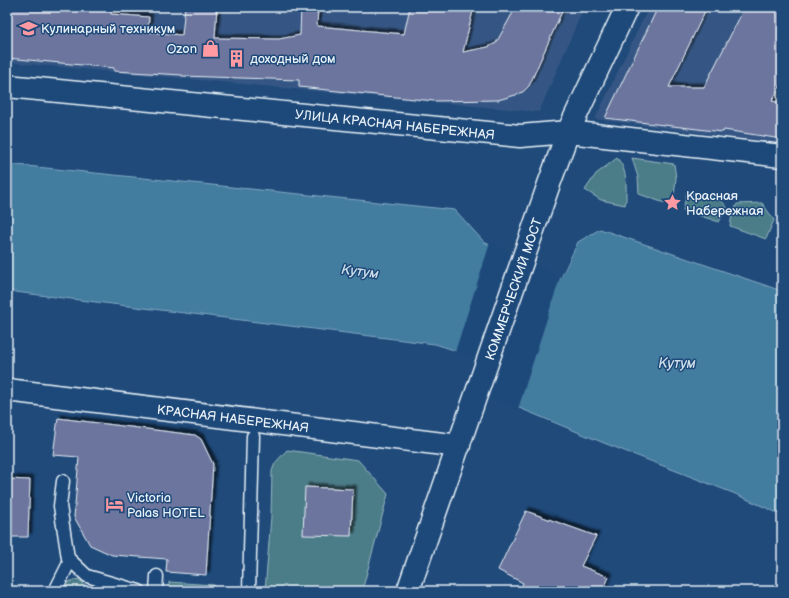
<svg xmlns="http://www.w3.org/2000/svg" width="789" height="598" font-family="'Balsamiq Sans',sans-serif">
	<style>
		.built { fill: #365784 }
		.green { fill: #4c7d89; stroke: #9ab7c0 }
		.water { fill: #437b9f; stroke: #85aac3 }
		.pier { fill: #1f4a7a }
		.building { fill: #6c749d; stroke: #e8f1f8; filter: url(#shadow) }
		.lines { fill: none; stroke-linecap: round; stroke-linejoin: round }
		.lane-casing { stroke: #e8f1f8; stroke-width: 15 }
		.street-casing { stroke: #e8f1f8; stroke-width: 25 }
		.secondary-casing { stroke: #e8f1f8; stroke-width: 25 }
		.lane { stroke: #1f4a7a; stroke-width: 12 }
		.street { stroke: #1f4a7a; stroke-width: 22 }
		.secondary { stroke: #1f4a7a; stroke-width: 22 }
		.labels { text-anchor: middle; stroke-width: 3; stroke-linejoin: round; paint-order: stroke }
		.poi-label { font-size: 13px; fill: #e8f1f8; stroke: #1f4a7a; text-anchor: start }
		.street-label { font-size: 13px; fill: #e8f1f8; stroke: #1f4a7a }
		.water-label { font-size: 14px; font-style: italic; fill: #cfdfeb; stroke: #1f4a7a }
	</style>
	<defs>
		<filter id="shadow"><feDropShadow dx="3.5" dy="-3.5" stdDeviation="1" flood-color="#0009"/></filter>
	</defs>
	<rect width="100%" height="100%" fill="#1f4a7a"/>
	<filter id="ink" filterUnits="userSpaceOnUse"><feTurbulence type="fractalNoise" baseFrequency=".025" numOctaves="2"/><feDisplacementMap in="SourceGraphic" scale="8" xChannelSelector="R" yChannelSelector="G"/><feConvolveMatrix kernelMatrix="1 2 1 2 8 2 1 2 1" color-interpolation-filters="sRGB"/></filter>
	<g filter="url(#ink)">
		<!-- built -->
		<path class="built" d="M7,7H584L539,112L7,62Z
			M649,7H782V144L595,119Z"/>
		<!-- green -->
		<path class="green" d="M617,158C628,170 626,185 626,200L625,205L601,200L585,190L596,174Z
			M632,158L674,164L676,178L673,206L639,194L638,177Z
			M687,192L717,196L727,207L719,222L683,210Z
			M762,203L774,220L766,239L730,226L732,215L737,204Z
			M287,450L358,460L388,494L362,591H265L271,517L272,471L275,463Z
			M78,579L90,589V591H62L65,583Z
			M169,582L214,585V591H169Z"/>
		<!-- water -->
		<path class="water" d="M7,164L455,210L484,242L559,281L578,242L600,229L782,291V515L733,493L604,443L483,393L492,362L435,344L7,291Z"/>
		<!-- pier -->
		<path class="pier" d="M578,240L559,281L518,409L483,395L490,363L455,352L490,243L558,278L576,242Z"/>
		<!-- building -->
		<path class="building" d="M11,7H111V14L149,17L148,32L182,35L185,7H217L215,38L279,39L300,35L301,7H318L317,26L404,34L410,7H474L463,52L488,47L496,43L516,7H564L529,86L524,91L519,94L498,100L434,101L299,87V80L182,76V75L114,71V68L7,58Z
			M658,7H707L669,87H704L745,7H782V83L772,101L782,103V139L724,130L723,132L605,118Z
			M58,418L195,435L201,439L213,464L206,575L166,572L167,559L112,555L90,545L74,517L79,457L53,455Z
			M7,479L30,480L28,537H7Z
			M305,487L353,489L351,536L303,535Z
			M526,511L596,536L581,566L609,577L603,591H520L523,583L498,570Z"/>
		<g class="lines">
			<defs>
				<path id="lane" d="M63,481L60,506L68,558L87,576L139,591
					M55,591L70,561
					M156,591L157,576
					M249,591L253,436"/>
				<path id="street" d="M568,132L782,156"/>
				<path id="secondary" d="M7,86L520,136L568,132
					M7,390L459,446
					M408,591L549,184L568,132L627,7"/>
			</defs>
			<!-- lane casing -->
			<use href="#lane" class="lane-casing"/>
			<!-- street casing -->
			<use href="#street" class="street-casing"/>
			<!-- secondary casing -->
			<use href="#secondary" class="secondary-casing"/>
			<!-- lane -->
			<use href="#lane" class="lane"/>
			<!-- street -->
			<use href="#street" class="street"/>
			<!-- secondary -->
			<use href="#secondary" class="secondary"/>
		</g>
	</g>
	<!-- icons -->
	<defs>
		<symbol id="university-bare" viewBox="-9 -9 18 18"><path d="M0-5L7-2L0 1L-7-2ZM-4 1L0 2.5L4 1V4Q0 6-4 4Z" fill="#ff9aa2" stroke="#1f4a7a" stroke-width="2.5" paint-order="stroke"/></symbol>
		<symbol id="shop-bare" viewBox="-9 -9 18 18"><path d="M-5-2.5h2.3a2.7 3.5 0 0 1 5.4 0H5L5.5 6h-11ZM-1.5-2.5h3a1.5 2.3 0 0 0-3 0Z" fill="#ff9aa2" stroke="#1f4a7a" stroke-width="2.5" paint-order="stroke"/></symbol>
		<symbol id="building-bare" viewBox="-9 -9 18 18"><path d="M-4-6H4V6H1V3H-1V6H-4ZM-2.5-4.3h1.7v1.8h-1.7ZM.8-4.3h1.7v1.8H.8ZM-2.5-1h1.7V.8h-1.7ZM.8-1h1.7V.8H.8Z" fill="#ff9aa2" stroke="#1f4a7a" stroke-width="2.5" paint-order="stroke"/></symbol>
		<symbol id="sight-bare" viewBox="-9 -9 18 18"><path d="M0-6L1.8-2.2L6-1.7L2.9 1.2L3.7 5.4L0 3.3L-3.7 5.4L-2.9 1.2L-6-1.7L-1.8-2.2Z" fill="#ff9aa2" stroke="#1f4a7a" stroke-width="2.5" paint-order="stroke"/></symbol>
		<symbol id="hotel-bare" viewBox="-9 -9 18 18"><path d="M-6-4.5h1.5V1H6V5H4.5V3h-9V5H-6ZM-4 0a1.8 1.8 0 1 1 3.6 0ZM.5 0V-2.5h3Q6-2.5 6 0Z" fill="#ff9aa2" stroke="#1f4a7a" stroke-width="2.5" paint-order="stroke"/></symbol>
	</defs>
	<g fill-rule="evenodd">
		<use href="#university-bare" x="16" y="16" width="25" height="25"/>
		<use href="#shop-bare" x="198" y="36" width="25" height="25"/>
		<use href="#building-bare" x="224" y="46" width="25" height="25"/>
		<use href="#sight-bare" x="660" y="190" width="25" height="25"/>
		<use href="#hotel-bare" x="102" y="492" width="25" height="25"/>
	</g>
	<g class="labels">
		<!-- poi labels -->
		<g class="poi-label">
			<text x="41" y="33">Кулинарный техникум</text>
			<text x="197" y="53" text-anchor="end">Ozon</text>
			<text x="250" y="63">доходный дом</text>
			<text x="686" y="200">Красная<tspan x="686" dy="15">Набережная</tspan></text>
			<text x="127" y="502">Victoria<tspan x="127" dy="15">Palas HOTEL</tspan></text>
		</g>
		<!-- street labels -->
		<g class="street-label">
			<text transform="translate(395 124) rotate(6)" y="5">УЛИЦА КРАСНАЯ НАБЕРЕЖНАЯ</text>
			<text transform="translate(513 289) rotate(-71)" y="5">КОММЕРЧЕСКИЙ МОСТ</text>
			<text transform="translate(233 418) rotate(7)" y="5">КРАСНАЯ НАБЕРЕЖНАЯ</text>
		</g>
		<!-- water labels -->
		<g class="water-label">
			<text transform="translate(360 271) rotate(7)" y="5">Кутум</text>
			<text x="677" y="368">Кутум</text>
		</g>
	</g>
	<!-- margin -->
	<rect width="789" height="598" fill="none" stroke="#1f4a7a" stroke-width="24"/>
	<rect x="12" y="12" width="765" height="574" fill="none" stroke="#e8f1f8" stroke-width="1.5" filter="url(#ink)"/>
</svg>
